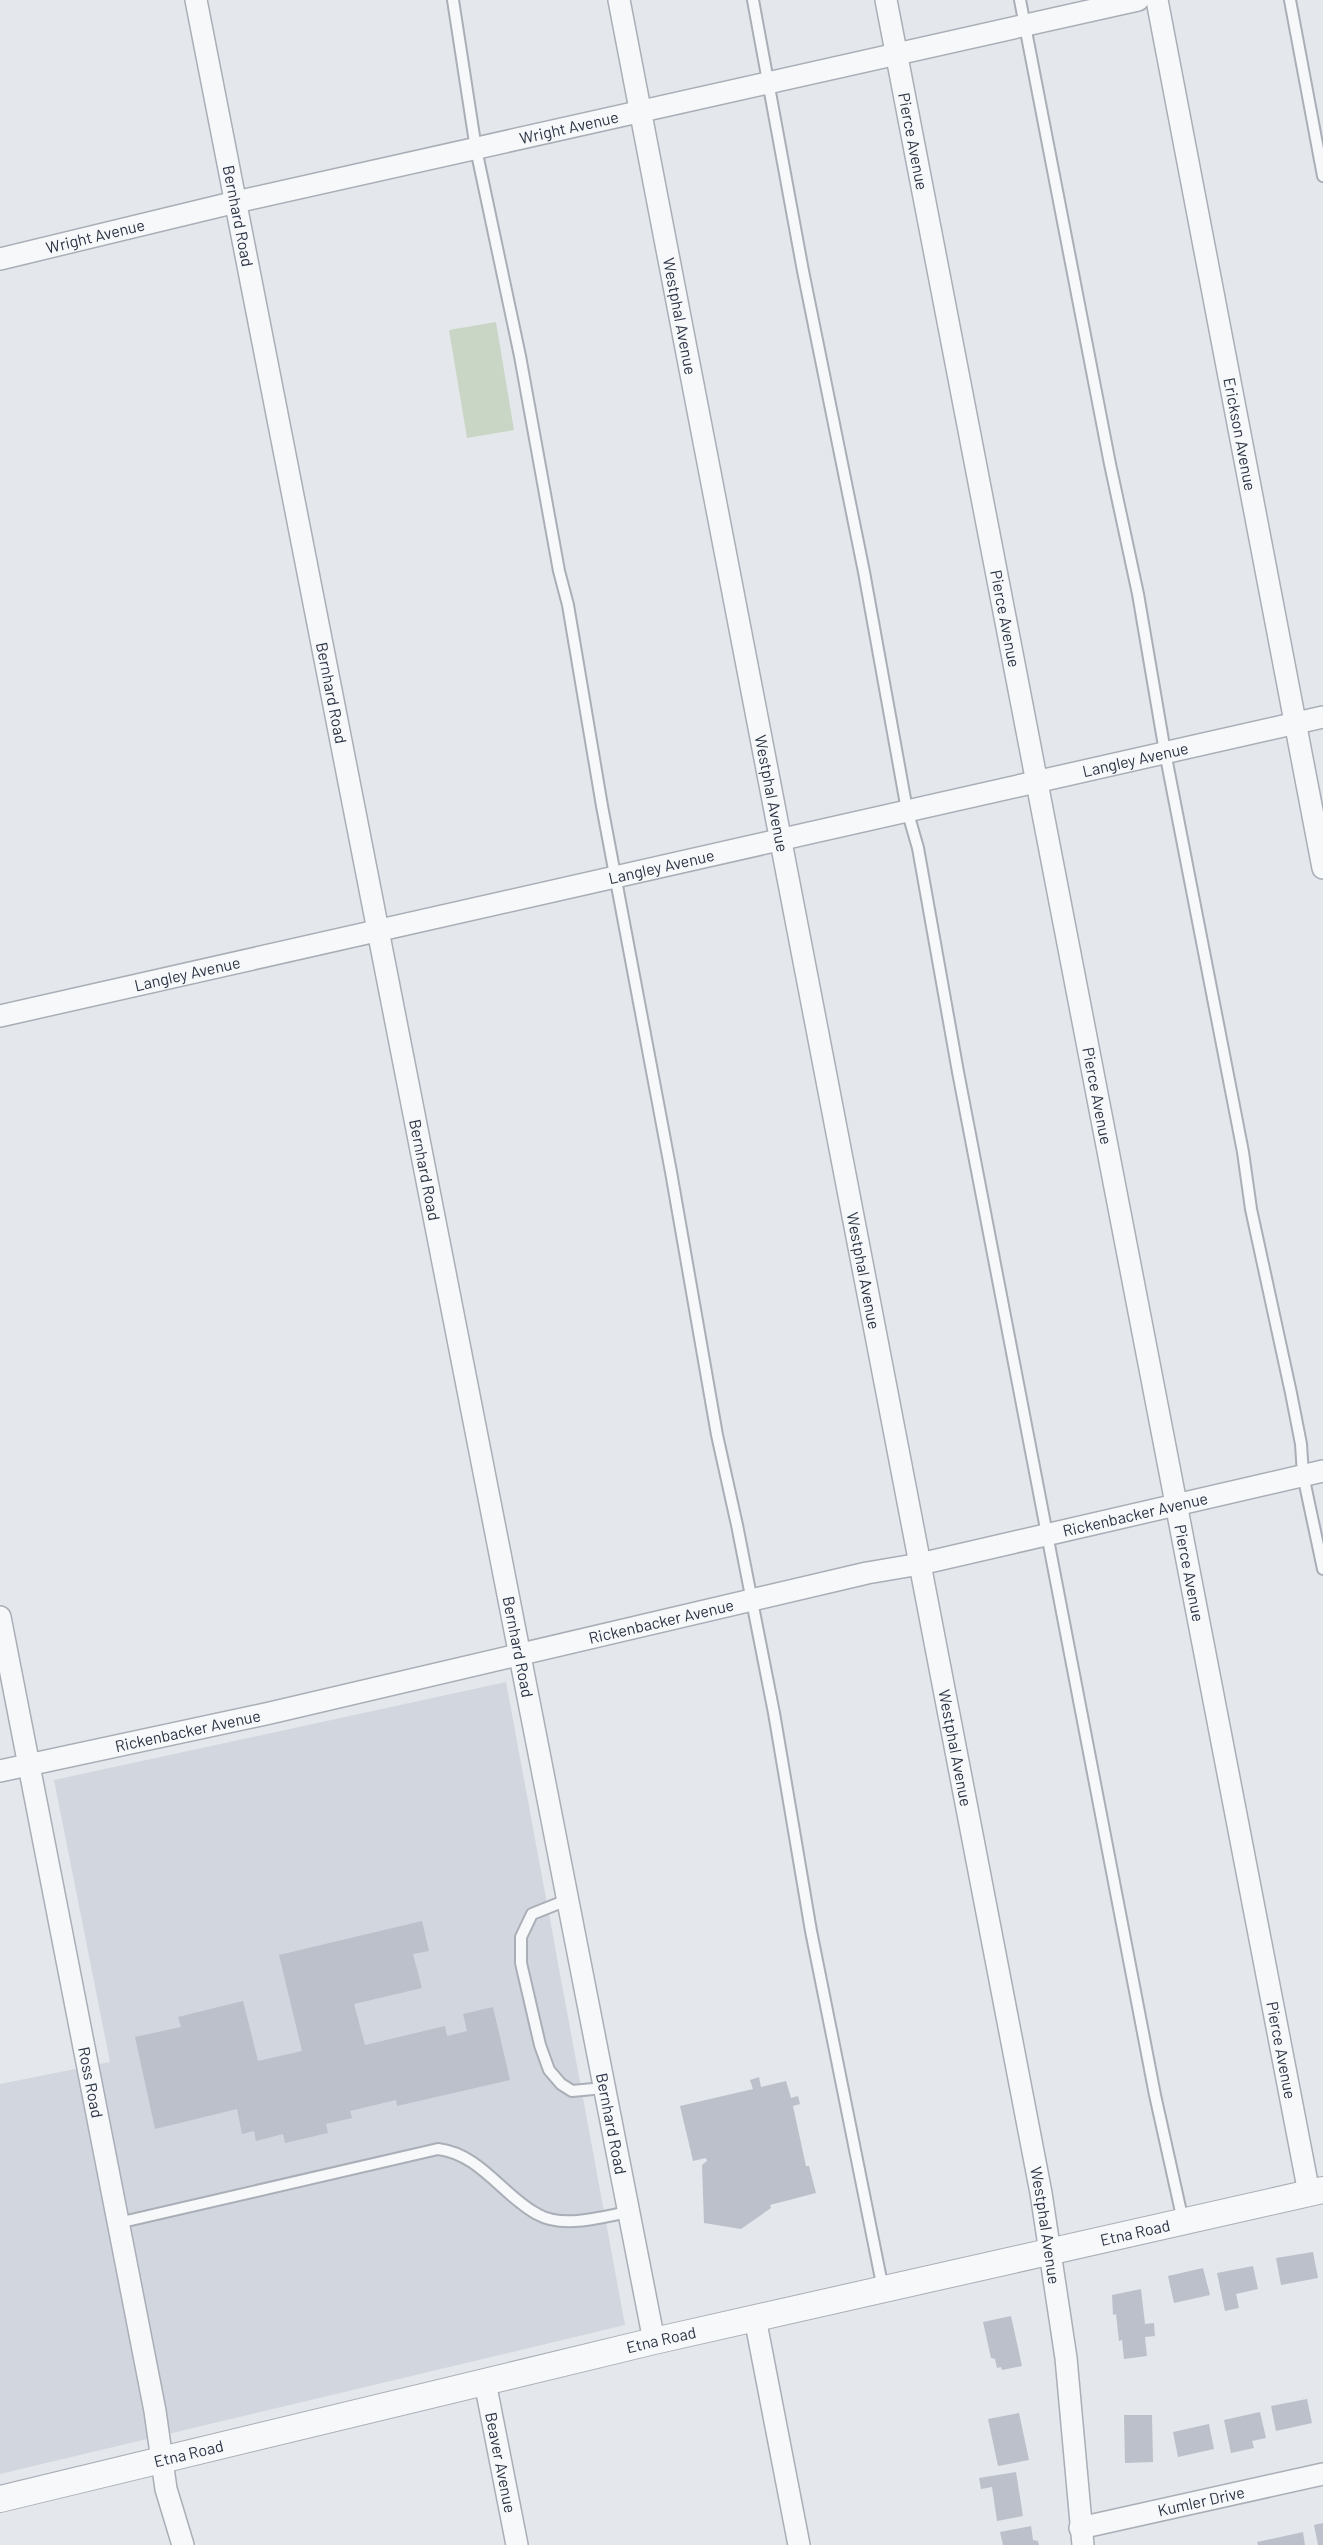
<svg xmlns="http://www.w3.org/2000/svg" width="1323" height="2545" font-family="Barlow,sans-serif">
	<style>
		.built { fill: #d2d6de }
		.green { fill: #c9d6c5 }
		.building { fill: #bbc0ca }
		.lines { fill: none; stroke-linecap: round; stroke-linejoin: round }
		.service-casing { stroke: #a9aeb7; stroke-width: 14 }
		.minor-casing { stroke: #a9aeb7; stroke-width: 24 }
		.tertiary-casing { stroke: #a9aeb7; stroke-width: 28 }
		.service { stroke: #f7f8fa; stroke-width: 10 }
		.minor { stroke: #f7f8fa; stroke-width: 21 }
		.tertiary { stroke: #f7f8fa; stroke-width: 26 }
		.labels { text-anchor: middle; stroke-width: 6; stroke-linejoin: round; paint-order: stroke }
		.street-label { font-size: 16px; fill: #2b3445; stroke: #f4f6f9 }
	</style>
	<rect width="100%" height="100%" fill="#e4e7ec"/>
	<!-- built -->
	<path class="built" d="M506,1682L625,2325L0,2474V2084L110,2062L54,1780Z"/>
	<!-- green -->
	<path class="green" d="M496,322L514,430L467,438L449,330Z"/>
	<!-- building -->
	<path class="building" d="M422,1921L429,1951L413,1954L422,1988L354,2004L365,2045L445,2026L447,2036L467,2031L463,2014L493,2007L510,2080L397,2106L396,2100L350,2111L352,2118L326,2124L328,2133L285,2143L283,2134L256,2141L254,2131L242,2134L237,2109L155,2129L135,2037L181,2027L178,2017L243,2001L258,2061L302,2051L279,1955Z
		M759,2077L761,2087L786,2081L791,2098L798,2096L800,2104L793,2106L806,2166H809L816,2193L770,2205L771,2208L741,2229L704,2223L702,2165L707,2161L706,2158L693,2161L680,2106L753,2089L750,2080Z
		M1313,2252L1318,2278L1281,2285L1276,2258Z
		M1253,2266L1258,2289L1236,2294L1239,2308L1225,2311L1217,2273Z
		M1203,2268L1210,2295L1174,2303L1168,2276Z
		M1141,2289L1145,2324L1154,2323L1155,2336L1145,2337L1147,2356L1124,2359L1122,2340L1119,2341L1116,2314L1113,2315L1112,2295Z
		M1011,2316L1022,2366L1002,2370L1001,2367L997,2368L995,2359L991,2358L983,2322Z
		M1307,2399L1312,2423L1276,2431L1271,2406Z
		M1260,2412L1266,2438L1252,2441L1254,2448L1231,2453L1224,2420Z
		M1019,2413L1029,2460L998,2466L988,2419Z
		M1124,2415H1152L1153,2462L1125,2463Z
		M1209,2424L1214,2449L1178,2457L1173,2432Z
		M1016,2472L1023,2516L997,2521L992,2487L981,2489L979,2478Z
		M1323,2523V2545H1318L1314,2525Z
		M1031,2526L1033,2540L1038,2541L1039,2545H1003L1000,2532Z
		M1303,2532L1305,2545H1258L1257,2542Z"/>
	<g class="lines">
		<defs>
			<path id="service" d="M453,0L476,149L520,356L559,571L568,605L602,806L671,1172L717,1435L737,1525L774,1713L811,1931L883,2289
				M753,0L803,271L864,572L907,810L918,848L958,1072L1155,2095L1183,2221
				M1020,0L1110,464L1138,594L1165,752L1243,1152L1251,1209L1291,1393L1301,1444L1303,1475L1323,1569
				M1290,0L1323,176
				M567,1900L532,1914L521,1937V1963L540,2045L549,2070L561,2084L572,2091L604,2088
				M118,2223L438,2149C480,2154 502,2195 537,2214C563,2229 601,2217 628,2212"/>
			<g id="minor">
				<path id="s1" d="M196,0L654,2341"/>
				<path id="s2" d="M619,0L1041,2193L1066,2358L1083,2545"/>
				<path id="s3" d="M886,0L1309,2193"/>
				<path id="s4" d="M1157,0L1323,868"/>
				<path id="s5" d="M0,259L236,202L1138,0"/>
				<path id="s6" d="M0,1016L1323,717"/>
				<path id="s7" d="M0,1617L155,2411L166,2489L183,2545"/>
				<path id="s8" d="M0,1771L270,1713L867,1573L920,1564L1323,1471"/>
				<path d="M755,2318L799,2545"/>
				<path id="s9" d="M485,2382L517,2545"/>
				<path id="s10" d="M1080,2528L1323,2474"/>
			</g>
			<g id="tertiary">
				<path id="s11" d="M0,2499L654,2341L1323,2190"/>
			</g>
		</defs>
		<!-- service casing -->
		<use href="#service" class="service-casing"/>
		<!-- minor casing -->
		<use href="#minor" class="minor-casing"/>
		<!-- tertiary casing -->
		<use href="#tertiary" class="tertiary-casing"/>
		<!-- service -->
		<use href="#service" class="service"/>
		<!-- minor -->
		<use href="#minor" class="minor"/>
		<!-- tertiary -->
		<use href="#tertiary" class="tertiary"/>
	</g>
	<g class="labels">
		<!-- street labels -->
		<g class="street-label">
			<text dy="6" stroke="none"><textPath href="#s5" startOffset="584">Wright Avenue</textPath></text>
			<text dy="6" stroke="none"><textPath href="#s3" startOffset="144">Pierce Avenue</textPath></text>
			<text dy="6" stroke="none"><textPath href="#s1" startOffset="220">Bernhard Road</textPath></text>
			<text dy="6" stroke="none"><textPath href="#s5" startOffset="98">Wright Avenue</textPath></text>
			<text dy="6" stroke="none"><textPath href="#s2" startOffset="322">Westphal Avenue</textPath></text>
			<text dy="6" stroke="none"><textPath href="#s4" startOffset="442">Erickson Avenue</textPath></text>
			<text dy="6" stroke="none"><textPath href="#s3" startOffset="630">Pierce Avenue</textPath></text>
			<text dy="6" stroke="none"><textPath href="#s1" startOffset="706">Bernhard Road</textPath></text>
			<text dy="6" stroke="none"><textPath href="#s6" startOffset="1164">Langley Avenue</textPath></text>
			<text dy="6" stroke="none"><textPath href="#s2" startOffset="808">Westphal Avenue</textPath></text>
			<text dy="6" stroke="none"><textPath href="#s6" startOffset="678">Langley Avenue</textPath></text>
			<text dy="6" stroke="none"><textPath href="#s6" startOffset="192">Langley Avenue</textPath></text>
			<text dy="6" stroke="none"><textPath href="#s3" startOffset="1116">Pierce Avenue</textPath></text>
			<text dy="6" stroke="none"><textPath href="#s1" startOffset="1192">Bernhard Road</textPath></text>
			<text dy="6" stroke="none"><textPath href="#s2" startOffset="1294">Westphal Avenue</textPath></text>
			<text dy="6" stroke="none"><textPath href="#s8" startOffset="1164">Rickenbacker Avenue</textPath></text>
			<text dy="6" stroke="none"><textPath href="#s3" startOffset="1602">Pierce Avenue</textPath></text>
			<text dy="6" stroke="none"><textPath href="#s8" startOffset="678">Rickenbacker Avenue</textPath></text>
			<text dy="6" stroke="none"><textPath href="#s1" startOffset="1678">Bernhard Road</textPath></text>
			<text dy="6" stroke="none"><textPath href="#s8" startOffset="192">Rickenbacker Avenue</textPath></text>
			<text dy="6" stroke="none"><textPath href="#s2" startOffset="1780">Westphal Avenue</textPath></text>
			<text dy="6" stroke="none"><textPath href="#s3" startOffset="2088">Pierce Avenue</textPath></text>
			<text dy="6" stroke="none"><textPath href="#s7" startOffset="474">Ross Road</textPath></text>
			<text dy="6" stroke="none"><textPath href="#s1" startOffset="2164">Bernhard Road</textPath></text>
			<text dy="6" stroke="none"><textPath href="#s2" startOffset="2266">Westphal Avenue</textPath></text>
			<text dy="6" stroke="none"><textPath href="#s11" startOffset="1166">Etna Road</textPath></text>
			<text dy="6" stroke="none"><textPath href="#s11" startOffset="680">Etna Road</textPath></text>
			<text dy="6" stroke="none"><textPath href="#s11" startOffset="194">Etna Road</textPath></text>
			<text dy="6" stroke="none"><textPath href="#s9" startOffset="82">Beaver Avenue</textPath></text>
			<text dy="6" stroke="none"><textPath href="#s10" startOffset="124">Kumler Drive</textPath></text>
		</g>
	</g>
</svg>
